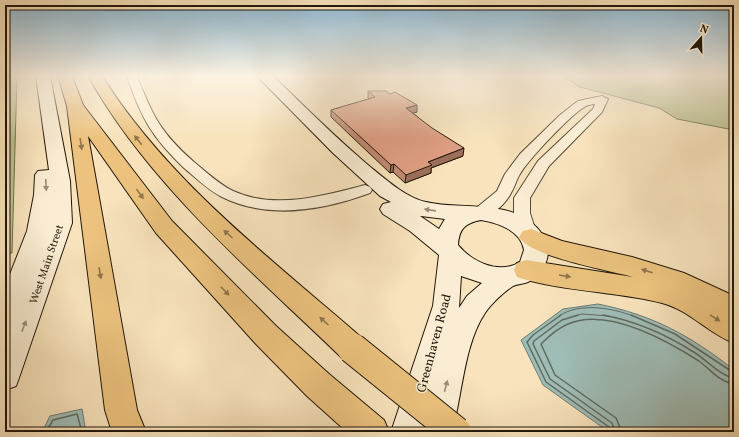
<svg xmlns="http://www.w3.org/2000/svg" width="739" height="437" font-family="Vollkorn,serif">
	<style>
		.green { fill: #bcc492; stroke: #6e6e4e }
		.water { fill: #9fbdb7; stroke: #6c7b72 }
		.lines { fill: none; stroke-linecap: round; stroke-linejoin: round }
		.shore-far1 { stroke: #606a60; stroke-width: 1 }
		.shore { stroke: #606a60; stroke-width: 1.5 }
		.street-casing { stroke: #564a36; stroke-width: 2 }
		.secondary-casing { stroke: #20170a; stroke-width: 2 }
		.highway-casing { stroke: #20170a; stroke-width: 2 }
		.street { fill: #faedd3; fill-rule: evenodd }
		.secondary { fill: #faedd3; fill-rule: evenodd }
		.highway { fill: #ecc27e; fill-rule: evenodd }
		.highway-bridge-casing { stroke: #20170a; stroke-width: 32; stroke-linecap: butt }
		.highway-bridge { stroke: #ecc27e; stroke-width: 30 }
		.wall { fill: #c18972; stroke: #20170a }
		.shaded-wall { fill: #9d6f5c; stroke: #20170a }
		.building { fill: #e09f84; stroke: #20170a }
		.oneway { fill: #90754a }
		.oneway2 { fill: #988d79 }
		.labels { text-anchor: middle; stroke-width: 3; stroke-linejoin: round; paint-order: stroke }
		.street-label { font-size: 11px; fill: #20170a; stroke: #faedd3 }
		.near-street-label { font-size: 13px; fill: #20170a; stroke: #faedd3 }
	</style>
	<rect width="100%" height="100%" fill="#f8e3bc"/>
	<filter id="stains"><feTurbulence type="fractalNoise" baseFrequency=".005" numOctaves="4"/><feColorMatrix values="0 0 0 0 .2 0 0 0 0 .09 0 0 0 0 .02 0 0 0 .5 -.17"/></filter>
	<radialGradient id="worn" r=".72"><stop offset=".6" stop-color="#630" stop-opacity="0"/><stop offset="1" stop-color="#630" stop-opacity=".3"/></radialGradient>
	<!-- green -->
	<path class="green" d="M5,76H17L12,253L5,255Z
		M562,76H734V130L677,119L659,108L580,87Z"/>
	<!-- water -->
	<path class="water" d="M598,304C653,315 691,336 734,370V432H609L543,385L521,340L563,309Z
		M82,409L86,432H42L50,416Z"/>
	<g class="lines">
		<!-- shore-far1 -->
		<path class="shore-far1" d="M559,316C579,302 613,308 633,316
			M575,316L582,314L609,316"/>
		<!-- shore -->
		<path class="shore" d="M561,315L533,335L527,342L546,382L609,427L610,432
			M578,315L562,320L534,341L533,344L550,379L612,423L615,432
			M603,315C635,321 665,334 692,351C706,359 719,375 734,378
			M631,315L675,334L734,373
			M46,432L53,420L77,414L82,432
			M622,432L616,418L555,375L541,344C549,336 558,328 568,324C607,307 666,340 699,361C710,369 719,382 734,384"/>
		<defs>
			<path id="street" d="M127,76H137C153,117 161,133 194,162C206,172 219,184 233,191C275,210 323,196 365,185L370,187L372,190L370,193C324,210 268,220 222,197C208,190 196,178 184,168C152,137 141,118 127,76Z
				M602,96L608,99L602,112L549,166L530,198V213L536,232L534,236L528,238L522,236L514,213V198L538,161L593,109L595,104C592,104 588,105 586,106C572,113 528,160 520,174C516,180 515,187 511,193C505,205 488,221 475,217L473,213L475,209L497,191L505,174L520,154L560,115L578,101Z"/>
			<path id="secondary" d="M36,76H50L70,181L72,223L20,375L16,386L5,390V336L8,328L5,329V287L27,231L34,195L35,175L38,171L49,170Z
				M257,76H273C304,106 335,137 368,165C384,178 406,198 426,202C464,211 516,197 542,234C547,242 549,250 547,259C544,269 537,278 528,282C523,284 517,284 513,286C504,292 491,304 485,313C464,344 462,396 452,432H391L433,306L439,255L410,231L383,214L380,209L383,204L391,202L380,196L333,153ZM420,216H421L445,219L439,229ZM481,220C499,223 521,231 524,250L520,262C499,275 472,262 458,245C459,229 465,223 481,220ZM461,276L482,283L467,296L459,308Z"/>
			<path id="highway" d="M58,76H72L83,105L172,221L276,326L329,374L384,420L389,432H347L307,396L256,344L156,233L88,136L137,410L146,432H112L105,410L67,106Z
				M88,76H102C168,181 270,258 362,338L367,348L362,358L352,361L342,358C251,270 151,187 88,76Z
				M531,229L562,241L632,257L684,273L734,296V343C708,333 689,310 662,303C615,291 564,292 517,277L514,270L517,263L526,260L633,277C608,270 531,257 519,237L523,231Z"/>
		</defs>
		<!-- street casing -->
		<use href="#street" class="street-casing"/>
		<!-- secondary casing -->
		<use href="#secondary" class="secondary-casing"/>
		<!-- highway casing -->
		<use href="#highway" class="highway-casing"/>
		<!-- street -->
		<use href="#street" class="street"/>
		<!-- secondary -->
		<use href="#secondary" class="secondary"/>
		<!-- highway -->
		<use href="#highway" class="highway"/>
		<defs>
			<path id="highway-bridge" d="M352,348L456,432"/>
		</defs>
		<!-- highway-bridge casing -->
		<use href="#highway-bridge" class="highway-bridge-casing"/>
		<!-- highway-bridge -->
		<use href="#highway-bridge" class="highway-bridge"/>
	</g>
	<!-- wall -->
	<path class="wall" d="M368,91L417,112L413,113L463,156L431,168V173L405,183L393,172L390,173L331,117V110L369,99L368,98Z"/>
	<!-- shaded-wall -->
	<path class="shaded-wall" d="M417,105V112L406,115V108Z
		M464,148L463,156L431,168V173L405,183L406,175L428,162Z
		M394,164L393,172L390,173L391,165Z"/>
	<!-- building -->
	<path class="building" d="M368,91H386L390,94L395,92L417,105L406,108L432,128L464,148L428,162L432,165L406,175L394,164L391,165L331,110L375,97Z"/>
	<!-- one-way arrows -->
	<defs><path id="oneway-solid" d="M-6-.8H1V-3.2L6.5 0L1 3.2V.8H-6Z"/></defs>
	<g class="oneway">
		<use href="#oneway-solid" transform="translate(138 140) rotate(-128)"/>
		<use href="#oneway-solid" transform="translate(81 144) rotate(81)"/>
		<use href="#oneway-solid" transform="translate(140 194) rotate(54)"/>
		<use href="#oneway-solid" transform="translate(228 234) rotate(-138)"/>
		<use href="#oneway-solid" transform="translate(647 271) rotate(-162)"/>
		<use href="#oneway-solid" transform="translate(100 273) rotate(81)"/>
		<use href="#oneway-solid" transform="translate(565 276) rotate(9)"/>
		<use href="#oneway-solid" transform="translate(225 291) rotate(46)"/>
		<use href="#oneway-solid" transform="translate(715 318) rotate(32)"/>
		<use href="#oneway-solid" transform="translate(324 321) rotate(-138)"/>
	</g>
	<g class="oneway2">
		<use href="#oneway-solid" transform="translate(46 185) rotate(88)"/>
		<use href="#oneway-solid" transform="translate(430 210) rotate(-172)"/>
		<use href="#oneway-solid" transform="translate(24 326) rotate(-69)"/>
		<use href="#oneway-solid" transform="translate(446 386) rotate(-75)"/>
	</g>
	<!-- sky -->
	<linearGradient id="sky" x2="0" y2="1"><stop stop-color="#8bb8d4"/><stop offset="0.55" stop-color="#fcf2e1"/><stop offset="1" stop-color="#fcf2e1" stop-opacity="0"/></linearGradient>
	<rect width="739" height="138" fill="url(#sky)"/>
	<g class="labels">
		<!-- street labels -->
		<g class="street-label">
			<text transform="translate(46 264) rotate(-71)" y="4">West Main Street</text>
		</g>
		<!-- near-street labels -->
		<g class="near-street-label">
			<text transform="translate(433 343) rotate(-75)" y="5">Greenhaven Road</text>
		</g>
	</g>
	<!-- margin -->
	<rect width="739" height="437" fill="none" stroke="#f8e3bc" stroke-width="20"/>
	<rect x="6" y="6" width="727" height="425" fill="none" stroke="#20170a" stroke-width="2"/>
	<rect x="10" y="10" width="719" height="417" fill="none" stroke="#20170a"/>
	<!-- north arrow -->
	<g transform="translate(701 38) rotate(20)" stroke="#faedd3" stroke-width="3" paint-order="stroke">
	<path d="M0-3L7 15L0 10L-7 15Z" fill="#20170a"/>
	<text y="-6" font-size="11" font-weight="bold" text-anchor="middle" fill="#20170a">N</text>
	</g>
	<rect width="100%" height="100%" filter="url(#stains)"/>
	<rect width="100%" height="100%" fill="url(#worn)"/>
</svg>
